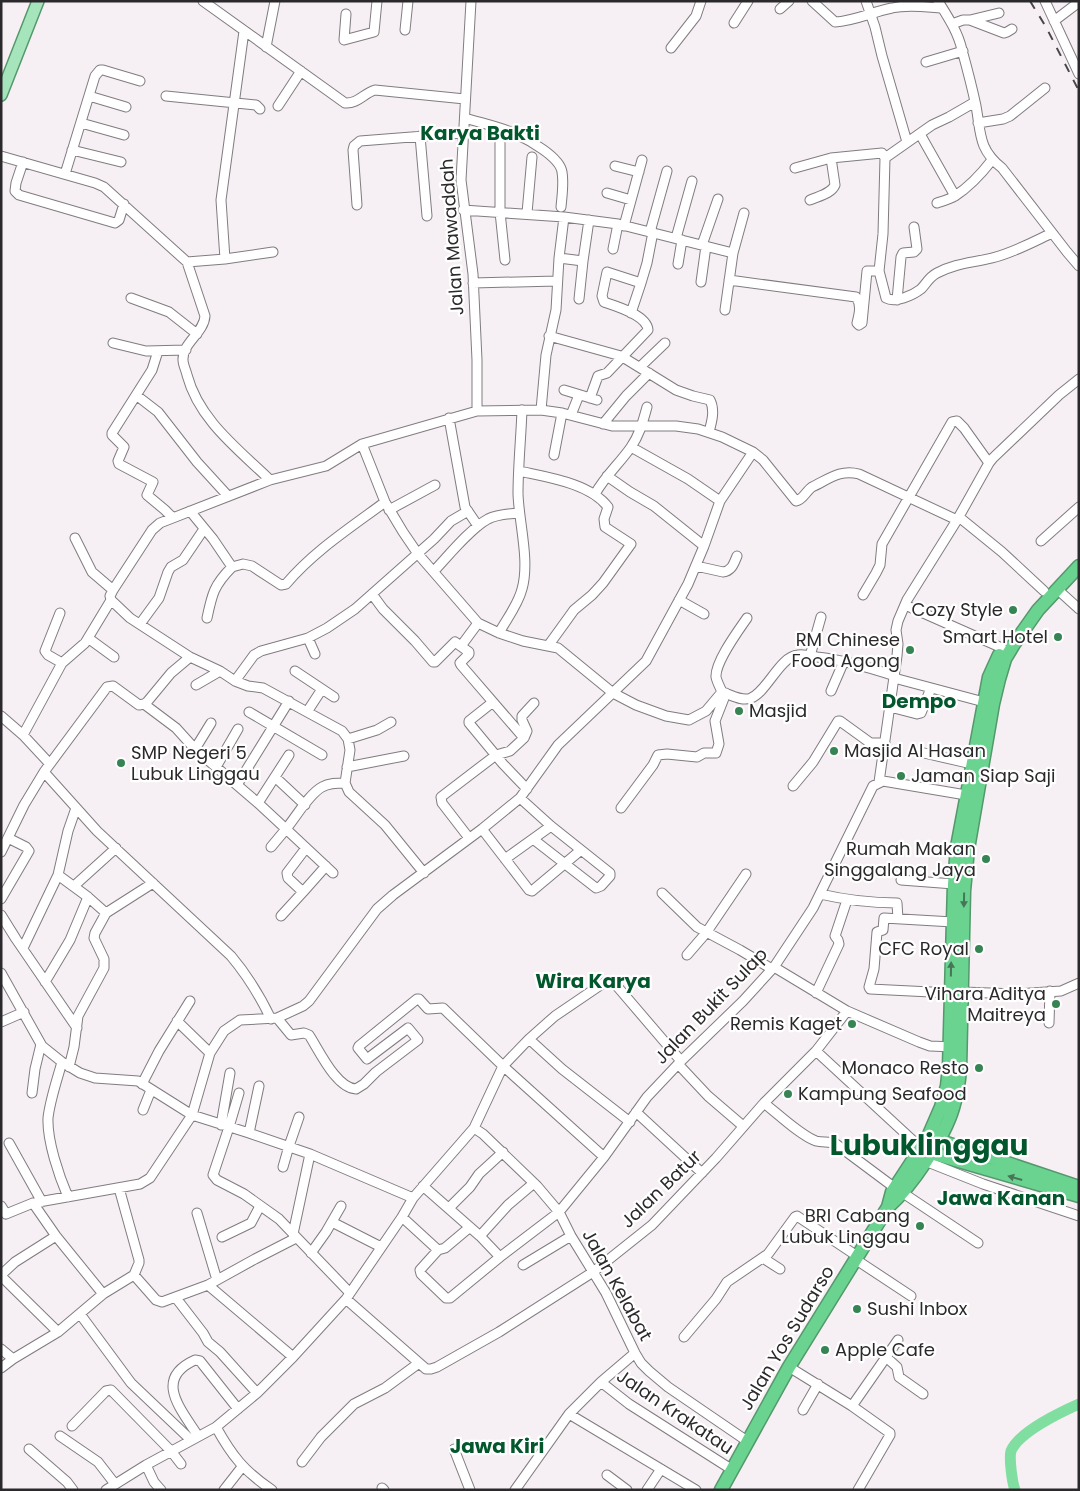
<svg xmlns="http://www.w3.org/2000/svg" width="1080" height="1491" font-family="Poppins,sans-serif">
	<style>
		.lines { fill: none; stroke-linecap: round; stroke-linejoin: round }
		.river { stroke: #80dfa0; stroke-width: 11 }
		.minor-casing { stroke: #807c80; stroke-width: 11 }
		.major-casing { stroke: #54986c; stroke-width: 14 }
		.highway-casing { stroke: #54986c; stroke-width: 15 }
		.minor { stroke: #fff; stroke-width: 9 }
		.major { stroke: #a6e5bc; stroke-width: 11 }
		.highway { stroke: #6ad38f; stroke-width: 12 }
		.rail { stroke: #484648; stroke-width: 2; stroke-dasharray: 9 9; stroke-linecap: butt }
		.oneway { fill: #477558 }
		.poi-dot { fill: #368453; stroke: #fff; stroke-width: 2 }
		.labels { text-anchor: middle; stroke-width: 4.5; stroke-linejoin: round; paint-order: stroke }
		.street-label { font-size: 18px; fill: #2b292b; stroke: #fff }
		.poi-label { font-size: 18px; fill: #2b292b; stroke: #fff; text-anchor: end }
		.quarter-label { font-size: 20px; font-weight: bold; fill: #03572d; stroke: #fff }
		.town-label { font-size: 28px; font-weight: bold; fill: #03572d; stroke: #fff }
	</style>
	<rect width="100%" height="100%" fill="#f6f0f5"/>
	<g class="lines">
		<!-- river -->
		<path class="river" d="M1015,1490C1012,1482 1009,1458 1011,1451C1019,1432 1061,1412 1079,1404"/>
		<defs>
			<path id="minor" d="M203,1L345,103C358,104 364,93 375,90L465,99
				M471,1L461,180L473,274L477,360V411
				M812,1L835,22C854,21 872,12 892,8C908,4 926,7 942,8
				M866,1L875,27L882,56L907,142
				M938,1C948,17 958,32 962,50C967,68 972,87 976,106C981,133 978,149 1002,168L1067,252L1079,266
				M1045,1L1079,74
				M780,9L789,1
				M346,14L344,40L374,32L377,1
				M970,20L999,13
				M1054,21L1079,2
				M734,23L748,1
				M952,24L963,20H970L1004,33L1007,32L1012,29
				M405,30L408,1
				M266,47L275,1
				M671,48L696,16L701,1
				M926,62L963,51
				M89,96L126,107
				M166,96L256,105L260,109
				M975,102L949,117L932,125L885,158L883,234L879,271L886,298C895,303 912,296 921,289C926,284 929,277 937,273C956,263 972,263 992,258C1013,253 1033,242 1052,233
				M278,106L301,71
				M465,118C481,123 500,127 516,134C529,140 560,157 562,172C564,183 562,196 561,207
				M81,123L124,135
				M978,123L1003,119L1010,116L1045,88
				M500,129V212L505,260
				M920,134L955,196
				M420,136L427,216
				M72,150L121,162
				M1,156L95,183L104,187L187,262L205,316C204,333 182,343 183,360C183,365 186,370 187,375C199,420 238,449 270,480
				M23,162L16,183L15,191L19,195L115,223L119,220L124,204
				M615,166L639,172
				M795,168L831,158L882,153L885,158
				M65,174L95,76L100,70H103L140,81
				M607,193L631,200
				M810,200C819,196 831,194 835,185L831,158
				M937,203C943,201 950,199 955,196C969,187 982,173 992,160
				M357,205L353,150L354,146L360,141L463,133
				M463,210L564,217L618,224L733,253
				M527,213L532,157
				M624,226L642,160
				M650,232L667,171
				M676,238L692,181
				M702,245L718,199
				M613,249L618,224
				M559,258L583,261L579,299
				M225,259L221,200L244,31
				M583,261L589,220
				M187,262L225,259L273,252
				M678,264L682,240
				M729,280L856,297C862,305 859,315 857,323L859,325L862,323L867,271H879
				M701,282L706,246
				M473,283L557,281
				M131,298L169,312L197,334
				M897,300L901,257L903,253L914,252L917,249L914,227
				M725,310L733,253L744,213
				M631,313L641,283
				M549,336L621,356L676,390L693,396L710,400C715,410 712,421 709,432
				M113,343L146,351L186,350
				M158,351L152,370L112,433V435L124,447L118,461L119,464L153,482L147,495L165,510L172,517
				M640,367L665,343
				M564,390L597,400
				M136,395L158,412L197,462L228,496
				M590,398L598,376L607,373L648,330C647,315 616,306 604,302L602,296L607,272L641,283L647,263L653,232
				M541,410L546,355L556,310L559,258L564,217
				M571,415L579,395
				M449,418L465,507L478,526
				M603,424L626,396L649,373
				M362,444L385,502L403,532L418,554L478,623L499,633L523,641L558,648L613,693L636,705L666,716L689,720L706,711L722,692
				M631,447L688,479L720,501
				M554,455L562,413
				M519,471C546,477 590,483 608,507L604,519L605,527L631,544L603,583L592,595L574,610L548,646
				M607,476L630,492L654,506L704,546
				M595,494C605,476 620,463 631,447C640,434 643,421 647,407
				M389,510L435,485
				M190,511L213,539L232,567L243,564L252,566L281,585L286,584C314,551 350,528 385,502
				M959,517L1002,552L1044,591
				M75,538L92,572L113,590
				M1041,541L1079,507
				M696,566L723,572C732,571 734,563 737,556
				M434,571C448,556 471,528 488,519C498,514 509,514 519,513
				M1057,589L1079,609
				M372,594L383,609L415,641L433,662H435L455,642L469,652V654L460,663L461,665L524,738L510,751L496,755L441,797L442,803L469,838
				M863,595L876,573L880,565L882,544L952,422L957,421L964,428L989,463
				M111,600L130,618L190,657L220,671L235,681L248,686L263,688L342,731L348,739L350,750L345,783L349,792L385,825L424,873
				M679,600L704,614
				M905,605L1002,648
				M60,613L45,651L48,655L62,663
				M207,618C212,594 214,585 232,567
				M140,624L159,598L168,572L171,567L183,560L204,529
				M499,633C506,620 518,605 522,589C530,561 519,523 518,494C518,466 521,438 522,410
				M88,638L114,657
				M308,638L315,654
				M461,646L478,623
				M810,656L821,617
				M295,671L334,697
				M894,678L984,702
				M235,681L254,655L261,651L308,638L327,628L355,609L434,539L451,521L468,511
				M196,685L220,671
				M831,691L844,661
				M722,692C730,694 742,702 751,698C767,692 780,656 798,655C804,654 811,656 817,657C844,660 868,667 895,676
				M722,692C720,687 717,682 716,677C715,662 738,631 747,618
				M493,702L469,721V723L503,764L527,789
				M144,704L147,702L171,673L190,657
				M890,707L917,714L921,713L931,688
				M249,712L322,755
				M307,712L322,689
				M1,716L23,735L50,764
				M23,735L62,663L85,643L111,600L110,596L113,590L152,530L160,523L270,480L326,466L362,444L477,411L541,410L562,413L612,426H676L698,429L722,437L753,452L763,460L796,501C803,500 806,491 812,487C829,479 840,469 859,474L957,520
				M524,738L527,731L522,720V716L534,703
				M348,739L377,730L391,722
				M195,749L211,723
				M924,753L972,764
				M216,767L238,729
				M347,767L404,756
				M44,772L97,831L231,956C247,975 260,996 271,1019
				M275,777L305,805
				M879,782L897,656L898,644L896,630L898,621L907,600L957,520L989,463L993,458L1059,395L1079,379
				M237,785L289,701
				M793,786L813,762L838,721H840L869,742L872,743H885
				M520,798L551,826L610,873V876L601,886L596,888L533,839
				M258,803L289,755
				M621,808L653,765L658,755L667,754L697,757L704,753H716L719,744L715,721L726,693
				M482,829L529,890L532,891L581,850
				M271,847L286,829L333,873
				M306,848L287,873L288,878L303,892L326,866
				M1,852L24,805L44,772L107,687L113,686L139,705L144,704L176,728L195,749L258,803L286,829C296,817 309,794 322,787C329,783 337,783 345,783
				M505,859L551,826
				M901,880L954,884
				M74,886L116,848
				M662,893L697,927L740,950L772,969
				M820,894C846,900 871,903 897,903L898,919
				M88,897L106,913
				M1,899L29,851L26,847L8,838
				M1,915L16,939L77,1028
				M281,916L303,892
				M23,948L58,875L68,831L76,808
				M687,955L706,933L746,874
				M774,967L847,1011L919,1042L930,1046L954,1047
				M1,973L42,1046L62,1062L80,1073L95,1078L138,1081L192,1115L249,1133L310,1154L413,1198
				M45,982L70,940L88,897L58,875
				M963,992L1016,994L1061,991L1079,983
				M816,993L839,944L838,940L835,936L847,900
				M951,993L870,989L869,987L874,969L877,932L883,930L884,918L953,922
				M277,1018L291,1035L304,1033L309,1035C319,1050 336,1088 356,1089L364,1084L376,1072L418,1040L408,1028L367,1059L358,1048L359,1046L417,999H419L428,1009L443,1008L503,1066L604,1157
				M177,1021L210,1053
				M1,1022L24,1012
				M1049,1023L1050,991
				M529,1039L562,1069L630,1122
				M816,1051L921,1148
				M62,1062C57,1080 50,1100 48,1118C47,1141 59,1176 68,1197
				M678,1064L708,1096L743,1126
				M69,1067L74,1047L78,1016L104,968V959L94,938L95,933L106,913L153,883
				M142,1084L159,1051L190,1001
				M32,1093L35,1069L41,1044
				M239,1093L229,1127L213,1175L217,1180L244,1194L279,1219L350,1293
				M764,1103C777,1113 801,1136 816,1141C823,1143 829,1141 836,1144L895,1188
				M143,1110L151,1090
				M636,1112L702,1173
				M221,1125L230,1073
				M474,1128L483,1134L537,1186L559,1212L571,1236L606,1293L635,1353L641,1363L649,1371L668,1387L747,1441
				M249,1133L259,1086
				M9,1143L42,1202
				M925,1161L983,1184L1079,1216
				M283,1167L289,1146L299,1117
				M423,1186L480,1236L500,1257
				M119,1188L139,1260V1263L134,1275
				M903,1193L978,1243
				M33,1203L56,1236L103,1294
				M1,1206L6,1214L33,1203L140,1184L150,1178L192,1115L210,1053L224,1031L240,1020L277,1018L303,1006L309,1001L377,909L393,895L482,829L520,798L558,745L646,661L688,584L704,546L720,501L753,452
				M449,1208L470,1187L479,1174L503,1152
				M197,1213L217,1280
				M402,1217L438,1250L445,1248L470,1227
				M332,1222L381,1247
				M293,1234L310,1154
				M480,1236L508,1205L534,1183
				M222,1237L251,1223L260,1206
				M438,1250L420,1270L421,1274L446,1298H450L500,1257L559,1212L604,1157L647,1097L681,1061L743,1001L774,967L813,908L873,786L883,781L966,795
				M311,1253L326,1232L341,1206
				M763,1258L780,1269
				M855,1259L911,1296
				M523,1265L571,1236
				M1,1275L15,1262L56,1236
				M1,1276L58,1332
				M208,1285L255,1259L296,1238
				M176,1298L203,1333L208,1342L220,1352L257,1393
				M346,1299L426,1369H431L437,1367L499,1332L593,1272L652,1225L716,1158L764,1103L816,1051L847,1011
				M80,1314L131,1383L191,1440
				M684,1337L716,1299L727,1282L768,1254L795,1217L797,1216L857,1256
				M1,1349L13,1359
				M886,1357L897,1367L899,1377L923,1394
				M789,1367L852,1406L890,1433V1435L858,1490
				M1,1368L13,1359L58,1332L103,1294L134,1275L156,1300L162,1302L208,1285L293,1357
				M601,1382L629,1404L731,1469
				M852,1406L898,1340
				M803,1410L818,1384
				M569,1414L696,1490
				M72,1426L106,1391L111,1390L171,1451L181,1464
				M216,1427C232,1456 244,1471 272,1490
				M60,1436L98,1462L115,1484
				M198,1436C181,1409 153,1379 195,1360L200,1361L238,1409
				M29,1449L67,1482L73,1490
				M454,1449L470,1490
				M302,1462L321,1437L354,1404L385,1388L419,1363
				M146,1465L154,1482L161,1490
				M607,1475L627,1490
				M382,1488L384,1490
				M106,1490L146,1465L216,1427L257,1393L293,1357L346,1299L402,1217L413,1198L474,1128L503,1066L529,1039L555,1016L605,982H611L616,985L681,1061
				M224,1490L242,1467
				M515,1490L569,1414L601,1382L635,1353
				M647,1490L661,1469"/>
			<path id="major" d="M1,95L38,1"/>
			<path id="highway" d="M932,1138L1079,1187
				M925,1151L931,1153L1079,1196
				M888,1207L892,1192L928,1137L941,1107L947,1086L949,1067L954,884L957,847L989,677L999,655
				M721,1490L789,1367L888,1207C912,1186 944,1138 953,1108C957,1095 959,1082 960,1070L964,891L968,849L993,704L999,679L1005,659L1014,644L1038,610L1079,566"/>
		</defs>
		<!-- minor casing -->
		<use href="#minor" class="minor-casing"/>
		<!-- major casing -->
		<use href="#major" class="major-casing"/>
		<!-- highway casing -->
		<use href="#highway" class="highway-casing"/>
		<!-- minor -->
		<use href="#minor" class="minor"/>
		<!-- major -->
		<use href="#major" class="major"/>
		<!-- highway -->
		<use href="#highway" class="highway"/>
		<!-- rail -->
		<path class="rail" d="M1030,1L1046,27L1079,91"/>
	</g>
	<!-- one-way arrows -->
	<defs><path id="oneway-solid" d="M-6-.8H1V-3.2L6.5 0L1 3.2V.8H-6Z" transform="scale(1.25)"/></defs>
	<g class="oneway">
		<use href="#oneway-solid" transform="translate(964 900) rotate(91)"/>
		<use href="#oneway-solid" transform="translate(951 969) rotate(-89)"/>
		<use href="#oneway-solid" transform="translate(1015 1178) rotate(-164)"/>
	</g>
	<!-- markers -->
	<g class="poi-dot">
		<circle cx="1013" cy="610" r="5"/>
		<circle cx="1058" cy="637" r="5"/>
		<circle cx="910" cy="650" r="5"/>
		<circle cx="739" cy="711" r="5"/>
		<circle cx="834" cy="751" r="5"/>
		<circle cx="121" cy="763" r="5"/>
		<circle cx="901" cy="776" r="5"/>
		<circle cx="986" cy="859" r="5"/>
		<circle cx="979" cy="949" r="5"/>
		<circle cx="1056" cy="1004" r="5"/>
		<circle cx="852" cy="1024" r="5"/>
		<circle cx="979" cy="1068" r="5"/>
		<circle cx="788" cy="1094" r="5"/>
		<circle cx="920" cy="1226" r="5"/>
		<circle cx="857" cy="1309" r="5"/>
		<circle cx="825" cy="1350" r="5"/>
	</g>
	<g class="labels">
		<!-- street labels -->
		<g class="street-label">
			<text transform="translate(452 237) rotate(-94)" y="6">Jalan Mawaddah</text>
			<text transform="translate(711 1006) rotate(-46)" y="6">Jalan Bukit Sulap</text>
			<text transform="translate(661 1189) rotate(-44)" y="6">Jalan Batur</text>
			<text transform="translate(617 1285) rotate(61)" y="6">Jalan Kelabat</text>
			<text transform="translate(787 1338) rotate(-59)" y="6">Jalan Yos Sudarso</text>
			<text transform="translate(675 1412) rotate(34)" y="6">Jalan Krakatau</text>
		</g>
		<!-- poi labels -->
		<g class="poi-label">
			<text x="1003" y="616">Cozy Style</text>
			<text x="1048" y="643">Smart Hotel</text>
			<text x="900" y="646">RM Chinese<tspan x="900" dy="21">Food Agong</tspan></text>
			<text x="749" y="717" text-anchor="start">Masjid</text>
			<text x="844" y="757" text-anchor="start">Masjid Al Hasan</text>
			<text x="131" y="759" text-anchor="start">SMP Negeri 5<tspan x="131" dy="21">Lubuk Linggau</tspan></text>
			<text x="911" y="782" text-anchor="start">Jaman Siap Saji</text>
			<text x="976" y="855">Rumah Makan<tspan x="976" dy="21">Singgalang Jaya</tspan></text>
			<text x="969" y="955">CFC Royal</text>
			<text x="1046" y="1000">Vihara Aditya<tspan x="1046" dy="21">Maitreya</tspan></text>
			<text x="842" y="1030">Remis Kaget</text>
			<text x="969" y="1074">Monaco Resto</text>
			<text x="798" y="1100" text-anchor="start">Kampung Seafood</text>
			<text x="910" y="1222">BRI Cabang<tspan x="910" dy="21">Lubuk Linggau</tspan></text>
			<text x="867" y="1315" text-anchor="start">Sushi Inbox</text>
			<text x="835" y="1356" text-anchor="start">Apple Cafe</text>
		</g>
		<!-- quarter labels -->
		<g class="quarter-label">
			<text x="480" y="140">Karya Bakti</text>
			<text x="919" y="708">Dempo</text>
			<text x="593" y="988">Wira Karya</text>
			<text x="1001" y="1205">Jawa Kanan</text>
			<text x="497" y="1453">Jawa Kiri</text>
		</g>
		<!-- town labels -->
		<g class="town-label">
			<text x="929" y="1155">Lubuklinggau</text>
		</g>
	</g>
	<!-- border -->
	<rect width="1080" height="1491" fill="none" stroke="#2b292b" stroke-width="5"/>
</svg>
